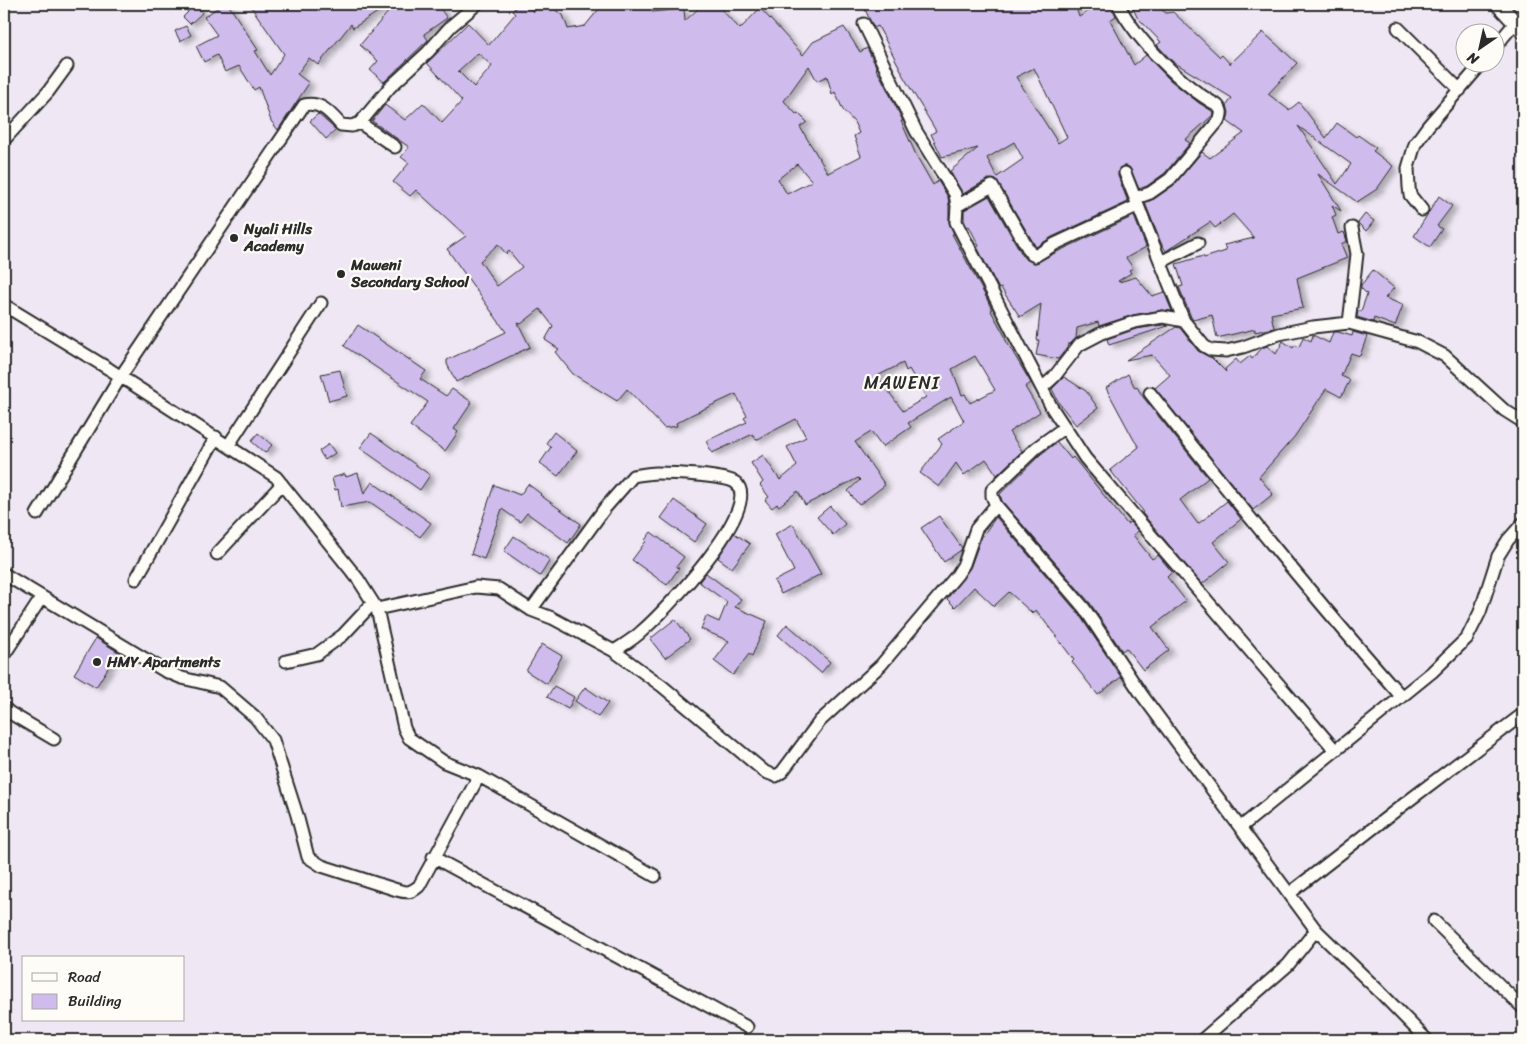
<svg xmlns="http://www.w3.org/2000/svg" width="1527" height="1044" font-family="Sriracha,sans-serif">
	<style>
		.building { fill: #cfbbec; stroke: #2b2b2b; fill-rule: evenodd; filter: url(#shadow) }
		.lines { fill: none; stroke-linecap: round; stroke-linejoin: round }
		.minor-casing { stroke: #2b2b2b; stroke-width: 15 }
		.tertiary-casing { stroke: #2b2b2b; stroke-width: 18 }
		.minor { stroke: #fdfcf7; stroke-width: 11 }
		.tertiary { stroke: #fdfcf7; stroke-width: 14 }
		.poi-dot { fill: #2b2b2b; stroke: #fdfcf7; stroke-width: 2 }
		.labels { text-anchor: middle; stroke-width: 4.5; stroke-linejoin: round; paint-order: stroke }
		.poi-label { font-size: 15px; font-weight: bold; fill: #2b2b2b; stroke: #fdfcf7; text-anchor: start }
		.quarter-label { font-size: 18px; letter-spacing: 1px; fill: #2b2b2b; stroke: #fdfcf7 }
	</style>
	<defs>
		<filter id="shadow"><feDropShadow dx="5.5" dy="3" stdDeviation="2.5" flood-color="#0004"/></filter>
	</defs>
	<rect width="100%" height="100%" fill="#efe8f4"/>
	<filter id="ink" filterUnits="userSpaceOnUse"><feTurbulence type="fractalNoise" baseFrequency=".02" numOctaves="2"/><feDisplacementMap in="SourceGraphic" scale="10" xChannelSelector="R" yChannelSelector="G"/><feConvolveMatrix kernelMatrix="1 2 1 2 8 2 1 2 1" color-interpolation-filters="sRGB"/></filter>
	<g filter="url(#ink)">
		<!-- building -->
		<path class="building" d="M183,4H195L202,13L190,24L183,17L188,12Z
			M223,4H228L258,50L255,51L270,75L284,54L249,4H390L353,28L351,24L318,65L309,58L297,74L309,83L278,130L271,121L259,87L254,90L239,66L225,72L217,55L204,62L196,46L217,35L204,17Z
			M395,4H430L434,10L439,7L447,18L424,34L428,40L384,82L370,70L378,61L360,45Z
			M519,4H526L534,12L540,4H546L563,15L568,29L585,26L603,4H646V9H652V12L684,9L685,21L703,4H716L740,29L760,8L803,55L813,42L844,27L860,52L867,48L877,68L876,69L882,79L903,121H901L916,155L933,185L938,181L948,197L949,206V222L954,234H952L986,297L992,310L991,311L1006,338L1005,339L1031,383L1025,387L1040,412L1009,432L1022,451L997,475L986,459L964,475L956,463L939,487L920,473L942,444L938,439L964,421L951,397L908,423L911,427L882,447L871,432L855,442L885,485L859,505L848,491L860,480L858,478L805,505L798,491L779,506L777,504L772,508L765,500L769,497L760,485L763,482L751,463L763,455L780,480L797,466L787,447L806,437L796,419L756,440L753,434L712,453L706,441L747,422L744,418L747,416L736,394L691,415L676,423L677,426L664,428L627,389L617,401L573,374L555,352L559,349L545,340L553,326L540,309L521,324L518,323L530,347L456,382L447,364V360L506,332L447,249L466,236L416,190L410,196L393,182L409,163L401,157L409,147L372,121L385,105L405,120L423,103L442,123L462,101L427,63L468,23L489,45L515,14L512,11ZM478,53L492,66L474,87L458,71ZM809,66L817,81L827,76L832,94L835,92L843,110L854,122L859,133L854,136L861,156L828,173L800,127L807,122L798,113L796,114L784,101ZM797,164L812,181L787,194L778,179ZM498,244L506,254L509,251L522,267L497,286L480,261ZM975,356L995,390L970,403L965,394L962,395L952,369ZM903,363L906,371L909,369L926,397L903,411L877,376Z
			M872,4H1075L1079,17L1100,4H1111L1116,16L1110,20L1134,65L1146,55L1170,80L1199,103L1212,111L1214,114L1185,140L1190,143L1165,173L1147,186L1139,189L1129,167L1123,166L1119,168L1118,176L1128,202L1052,237L1036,247L996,180L988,179L963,194L950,171L978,148L942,157L931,134L936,131L902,74V72L878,26L874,28L869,18L864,7ZM1034,68L1067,137L1058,143L1016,77ZM1014,142L1023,159L997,177L987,158Z
			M1127,4H1154L1166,13L1173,12L1220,57L1222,55L1230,64L1263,32L1297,63L1268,94L1289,110L1299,102L1326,138L1337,123L1356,137L1358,135L1376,148L1373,151L1393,166L1377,189L1357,202L1318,174L1341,211L1332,205L1336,215L1332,217L1338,234L1344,232L1347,241L1341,244L1347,258L1297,278L1303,308L1271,314L1274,328L1255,332V329L1217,338L1212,315L1193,320L1191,317L1179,287L1183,286L1176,264L1203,256L1204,258L1226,251L1224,245L1254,238L1233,214L1215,228L1210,222L1166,251L1161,243L1145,203L1154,199L1174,185L1202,152L1210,158L1244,133L1227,121L1229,113L1227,105L1232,98L1172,61L1157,45L1161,42L1137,17L1132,6L1129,8ZM1298,126L1351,164L1337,184Z
			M186,26L191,35L180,41L175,31Z
			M318,114L336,130L326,139L310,121Z
			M989,196L1024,258L1035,263L1059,251L1134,216L1146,247L1126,258L1133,268L1129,270L1131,273L1118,281L1119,282L1136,277L1152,296L1164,292L1172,311L1162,310L1133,315L1099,326L1098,322L1077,328L1076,338L1070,344H1068L1067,348L1058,359L1036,355L1039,340H1037L1041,304L1020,317L1001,288L999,289L977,247L979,246L969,226L967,227L964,220V210Z
			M1439,196L1452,206L1437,226L1442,229L1430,247L1414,236Z
			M1365,214L1374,221L1366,231L1358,223Z
			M1373,270L1394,288L1385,298L1403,305L1395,326L1374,318L1373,322L1357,317L1358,311H1361L1367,294L1361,288V285Z
			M358,325L426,371L420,379L446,396L452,389L472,402L454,429L458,432L445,451L410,426L428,402L344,346Z
			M1163,325L1168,326L1109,345L1107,339L1136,329Z
			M1176,327L1180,328L1198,351L1212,358L1226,372L1225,369L1236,359L1240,364L1250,356L1252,359L1262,348L1267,346L1276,354L1283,341L1293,348L1295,345L1299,347L1303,337L1311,341L1313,335L1329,343L1333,332H1338L1352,336L1353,332L1367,336L1360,356L1351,353L1341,376L1350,380L1341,397L1326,389L1295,436L1259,477L1273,494L1253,510L1155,388L1170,375L1152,355L1126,360Z
			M340,370L347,396L329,401L321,374Z
			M1128,374L1135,388L1137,387L1143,397L1208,478L1180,500L1198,524L1227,501L1241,519L1213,542L1229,562L1202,584L1142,513L1143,511L1110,470L1139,447L1134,440L1106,388Z
			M1064,377L1086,391L1098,408L1076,425L1059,403L1052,389Z
			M554,432L577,451L558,476L540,463L551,447L546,443Z
			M258,433L272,445L265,453L251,441Z
			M371,433L430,475L420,490L360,448Z
			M1057,442L1071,459L1073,457L1127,524L1130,522L1138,531L1133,535L1152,559L1158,555L1172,572L1167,577L1186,601L1152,627L1169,650L1143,670L1126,648L1122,651L1090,603L1002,501L1000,494L1041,454Z
			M329,444L335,453L325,460L319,451Z
			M358,473L364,494L372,482L431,523L420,537L370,502L341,507L338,489L335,490L332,478L345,474L346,477Z
			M528,484L541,494L540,495L581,524L568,543L527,513L520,522L502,509L484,559L471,554L494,485L520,495Z
			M674,500L707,524L694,542L661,518Z
			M830,506L845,524L833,535L817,517Z
			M939,516L962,548L961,550L944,562L921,528Z
			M996,517L1078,613L1121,677L1098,695L1072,662L1074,660L1036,610L1032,613L1009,592L994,606L974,587L955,607L947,599L970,568L981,538Z
			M793,524L821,574L781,594L774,581L794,571L775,534Z
			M651,532L684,557L676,567L679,568L667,585L632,560L646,541L645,540Z
			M734,533L750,544L732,568L718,558Z
			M514,536L550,560L540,576L504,551Z
			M706,573L741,599L735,607L767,621L752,656L749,654L733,675L714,661L729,641L701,629L706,616L719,622L727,602L699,582Z
			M675,619L690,639L665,658L650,639Z
			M787,624L830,662L821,673L778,635Z
			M96,638L118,652L96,687L74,674Z
			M542,644L562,656L547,684L526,671Z
			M554,686L574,697L568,709L547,697Z
			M585,687L608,703L598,717L575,701Z"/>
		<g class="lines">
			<defs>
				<path id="minor" d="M1118,4C1136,39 1182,86 1217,105C1222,110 1222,113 1220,119L1170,179L1150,193L1136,198
					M864,24L916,131L955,194L957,206L956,222L1052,408L1085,458L1335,750
					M1398,28L1460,90
					M1494,48L1515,23
					M360,123L390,87L428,52L451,26L477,4
					M4,140L48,92L67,66
					M1125,173L1184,321
					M957,206L992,186L1031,254L1035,256L1055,244L1137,206
					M1422,210L1410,195L1409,187L1408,168L1415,144L1428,126L1483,62
					M1161,262L1198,243
					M4,305L109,369L276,477L358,579L377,609L404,728L409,738L444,762L479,776L655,876
					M1349,323L1418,342L1445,356L1504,410L1523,422
					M1042,388L1054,377L1079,345L1102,333L1134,322L1163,317L1184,321L1204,346L1211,350L1226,351L1243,347L1279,334L1313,327L1349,323L1357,254L1352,228
					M1150,393C1232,496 1314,598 1401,696
					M1065,427L1036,448L992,490V496L996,505L1084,608L1142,695L1316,930L1380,992L1427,1040
					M228,446L321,303
					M37,514L121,376L304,105C321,101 331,114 341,125L352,126L360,123L395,147
					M217,554L282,484
					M4,574L165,671L182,678L220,687L255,717L273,740L297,815L308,857L322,866L397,890C407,893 411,893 419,886L479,776
					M136,579L216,437
					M377,609L476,587L499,589L531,610L552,618L614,651C623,645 634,639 642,631C662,614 764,508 736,483C726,475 670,473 656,473C649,473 641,475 633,476L605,508L531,610
					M614,651L662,686L765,772L776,776L782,772L820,721L881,665L957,575L964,564L976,529L996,505
					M4,655L42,597
					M286,661L317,654L343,635L373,603
					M4,708L10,713L54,739
					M1241,827L1432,672L1467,638L1480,612L1498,556L1508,540L1523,523
					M433,857L747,1027
					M1290,893L1399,808L1523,714
					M1434,921L1523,1008
					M1202,1040L1288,965L1316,930"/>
				<path id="tertiary" d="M1498,4L1523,31"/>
			</defs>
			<!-- minor casing -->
			<use href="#minor" class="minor-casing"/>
			<!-- tertiary casing -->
			<use href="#tertiary" class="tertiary-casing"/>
			<!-- minor -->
			<use href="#minor" class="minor"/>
			<!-- tertiary -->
			<use href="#tertiary" class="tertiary"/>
		</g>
	</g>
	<!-- markers -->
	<g class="poi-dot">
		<circle cx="234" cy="238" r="5"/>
		<circle cx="341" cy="274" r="5"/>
		<circle cx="97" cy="662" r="5"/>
	</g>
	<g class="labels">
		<!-- poi labels -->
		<g class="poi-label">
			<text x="244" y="234">Nyali Hills<tspan x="244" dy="17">Academy</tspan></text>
			<text x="351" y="270">Maweni<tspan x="351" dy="17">Secondary School</tspan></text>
			<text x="107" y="667">HMY Apartments</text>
		</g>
		<!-- quarter labels -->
		<g class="quarter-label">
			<text x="902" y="389">MAWENI</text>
		</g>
	</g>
	<!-- margin -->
	<rect width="1527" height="1044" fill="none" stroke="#fdfcf7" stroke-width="20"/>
	<rect x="10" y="10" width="1507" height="1024" fill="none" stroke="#2b2b2b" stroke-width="2" filter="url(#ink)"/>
	<!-- legend -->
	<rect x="22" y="956" width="162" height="65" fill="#fdfcf7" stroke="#a9a8a5"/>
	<rect x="32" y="973" width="25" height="8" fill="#fdfcf7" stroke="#a9a8a5"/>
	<text x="68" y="982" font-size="15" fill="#2b2b2b">Road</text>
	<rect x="32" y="994" width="25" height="15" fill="#cfbbec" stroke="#a9a8a5"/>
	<text x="68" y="1006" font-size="15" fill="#2b2b2b">Building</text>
	<!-- north arrow -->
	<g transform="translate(1480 48) rotate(214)"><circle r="24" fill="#fdfcf7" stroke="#a9a8a5"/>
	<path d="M0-4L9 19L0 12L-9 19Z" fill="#2b2b2b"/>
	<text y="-8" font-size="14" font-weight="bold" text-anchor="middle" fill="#2b2b2b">N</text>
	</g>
</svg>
